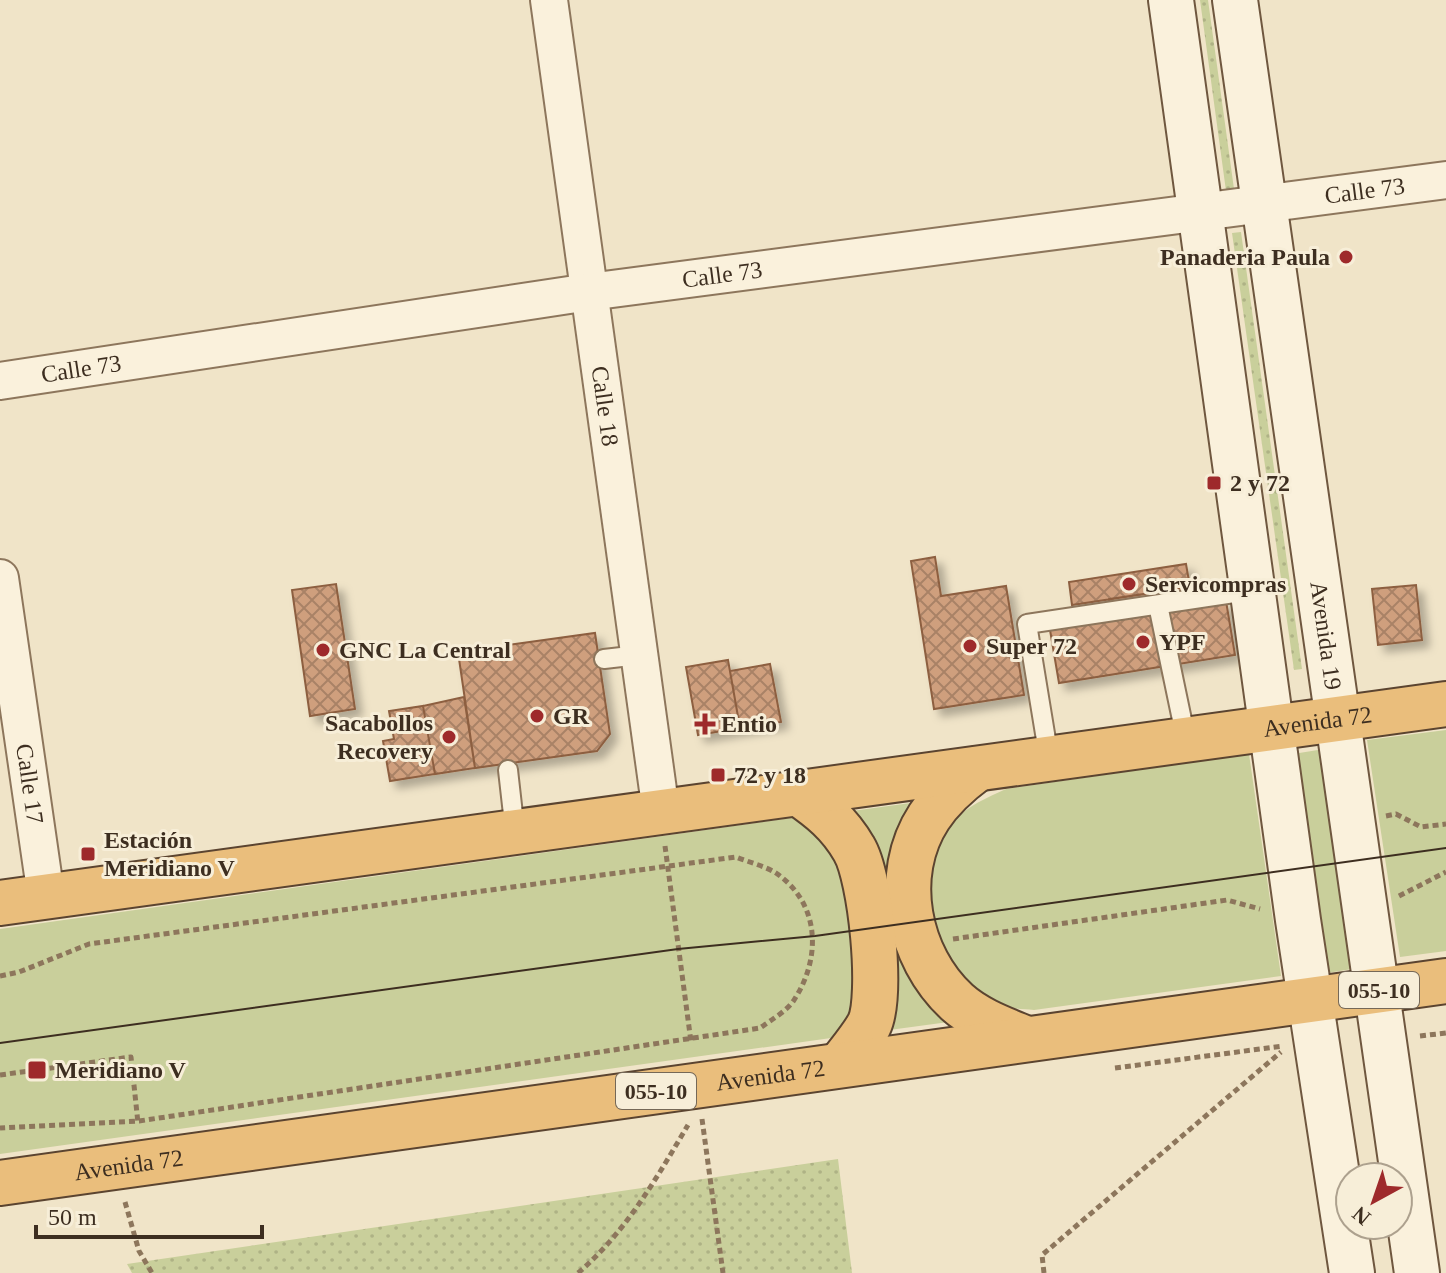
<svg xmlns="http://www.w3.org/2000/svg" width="1446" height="1273" font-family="'Times New Roman',serif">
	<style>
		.green { fill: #c9cf9b }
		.park { fill: url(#park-dots) }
		.building { fill: url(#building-cross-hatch); stroke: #8d5f41; stroke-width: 2; filter: url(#shadow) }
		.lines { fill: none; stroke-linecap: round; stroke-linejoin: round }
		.service-casing { stroke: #8d765c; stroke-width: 22 }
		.minor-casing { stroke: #8d765c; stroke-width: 40 }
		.secondary-casing { stroke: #6f573f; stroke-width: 48 }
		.trunk-casing { stroke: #5b4430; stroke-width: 48 }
		.path { stroke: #8d765c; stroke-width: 5; stroke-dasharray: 6 4; stroke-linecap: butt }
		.service { stroke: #faf1dc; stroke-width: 18 }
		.minor { stroke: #faf1dc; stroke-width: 36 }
		.secondary { stroke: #faf1dc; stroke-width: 44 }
		.trunk { stroke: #eabe7c; stroke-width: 44 }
		.tram { stroke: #3d2e20; stroke-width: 2 }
		.poi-dot { fill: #9e2a2b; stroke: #f7eed8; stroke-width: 3 }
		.labels { text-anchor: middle; stroke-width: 6; stroke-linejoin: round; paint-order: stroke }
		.shield { fill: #f7eed8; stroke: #756857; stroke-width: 2 }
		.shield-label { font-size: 22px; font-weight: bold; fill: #3d2e20 }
		.street-label { font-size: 24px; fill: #3d2e20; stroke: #f7eed8 }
		.poi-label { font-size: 24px; font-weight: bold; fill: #3d2e20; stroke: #f7eed8; text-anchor: start }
	</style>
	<defs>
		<pattern id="park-dots" width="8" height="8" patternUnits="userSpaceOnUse" patternTransform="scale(2)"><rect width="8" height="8" fill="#c9cf9b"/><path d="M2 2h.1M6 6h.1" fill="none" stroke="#aeb285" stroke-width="1.8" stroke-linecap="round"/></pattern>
		<pattern id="building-cross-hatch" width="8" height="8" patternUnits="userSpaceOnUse" patternTransform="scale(2)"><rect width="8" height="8" fill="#cf9f7d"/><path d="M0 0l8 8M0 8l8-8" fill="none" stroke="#a98266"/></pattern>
		<filter id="shadow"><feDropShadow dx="7" dy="7" stdDeviation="4" flood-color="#0004"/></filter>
	</defs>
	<rect width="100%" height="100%" fill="#f0e4c8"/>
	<!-- green -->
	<path class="green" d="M1446,730V951L1400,957L1367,740Z
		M1324,749L1358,968L1321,974L1287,755Z
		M1249,754L1281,976L1034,1010C1024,1009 1012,1009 1003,1006C928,980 902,880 953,822C968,805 987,798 1006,789Z
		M918,802L897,839L956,1021L882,1031L852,811Z
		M798,817L842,853L864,999L846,1029L831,1038L0,1154V929Z"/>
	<!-- park -->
	<path class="park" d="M1200,0H1208L1234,189L1226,191Z
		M1241,232L1302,669L1294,670L1232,233Z
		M838,1159L852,1273H132L127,1264Z"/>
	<!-- building -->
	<path class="building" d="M935,557L941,596L1006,586L1024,695L934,709L911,561Z
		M1186,564L1190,587L1072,605L1069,582Z
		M336,584L355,709L310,716L292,590Z
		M1416,585L1422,640L1378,645L1372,589Z
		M1151,593L1154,612L1226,601L1235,655L1059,683L1050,630L1113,620L1109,599Z
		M595,633L610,734L597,751L475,768L458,652Z
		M728,660L740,728L698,735L686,667Z
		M770,664L781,722L740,728L730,671Z
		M464,697L475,768L435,774L423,706Z
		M423,706L435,774L390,781L383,741L394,739L389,711Z"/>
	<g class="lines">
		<defs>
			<path id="service" d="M1158,605L1186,739
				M604,659L639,655
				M1049,758L1027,624L1254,590
				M508,770L515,832"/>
			<g id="minor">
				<path id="s1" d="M549,0L661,812"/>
				<path id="s2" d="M0,381L589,292L1446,180"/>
				<path id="s3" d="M0,578L46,896"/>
			</g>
			<g id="secondary">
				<path d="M1171,0L1298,920L1352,1273"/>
				<path id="s4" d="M1235,0L1417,1273"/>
			</g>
			<g id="trunk">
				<path d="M977,769C958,783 942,797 929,817C891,875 908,957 957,1002C977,1020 1003,1029 1027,1039"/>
				<path d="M798,793C821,809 839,823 854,849C871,877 883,996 869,1025C861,1039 849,1053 840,1065"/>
				<path id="s5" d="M0,903L1446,704"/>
				<path id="s6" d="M0,1183L1446,981"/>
			</g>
		</defs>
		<!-- service casing -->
		<use href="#service" class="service-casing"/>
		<!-- minor casing -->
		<use href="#minor" class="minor-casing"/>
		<!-- secondary casing -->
		<use href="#secondary" class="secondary-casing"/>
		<!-- trunk casing -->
		<use href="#trunk" class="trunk-casing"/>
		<!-- path -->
		<path class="path" d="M1386,816L1396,814L1421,827L1446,824
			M665,846L691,1042
			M1399,896L1446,872
			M953,939L1227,900L1260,909
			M0,976L19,972L89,944L736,857C748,862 765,866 776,873C821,904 821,959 794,1000C787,1011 771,1020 760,1028L139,1121L0,1128
			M1420,1036L1446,1033
			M1115,1068L1283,1046
			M0,1075L131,1057L138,1123
			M702,1119L723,1273
			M125,1202L139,1251L152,1273
			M578,1273C626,1232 656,1179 688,1125
			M1044,1273L1042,1255L1281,1052"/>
		<!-- service -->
		<use href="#service" class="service"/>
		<!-- minor -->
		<use href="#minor" class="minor"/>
		<!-- secondary -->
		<use href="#secondary" class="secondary"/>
		<!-- trunk -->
		<use href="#trunk" class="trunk"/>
		<!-- tram -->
		<path class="tram" d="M0,1043L678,949L815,936L1446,848"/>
	</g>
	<!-- markers -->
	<g class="poi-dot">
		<circle cx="1346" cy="257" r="8"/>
		<rect x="1206" y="475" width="16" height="16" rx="4"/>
		<circle cx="1129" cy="584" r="8"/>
		<circle cx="1143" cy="642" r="8"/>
		<circle cx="970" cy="646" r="8"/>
		<circle cx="323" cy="650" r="8"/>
		<circle cx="537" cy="716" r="8"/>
		<path d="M701 712h8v8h8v8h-8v8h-8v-8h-8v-8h8z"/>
		<circle cx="449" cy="737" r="8"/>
		<rect x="710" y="767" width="16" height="16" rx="4"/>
		<rect x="80" y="846" width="16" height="16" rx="4"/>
		<rect x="27" y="1060" width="20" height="20" rx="4"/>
	</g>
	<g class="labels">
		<!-- shield labels -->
		<g class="shield">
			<rect x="1339" y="972" width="80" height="36" rx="6"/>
			<rect x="616" y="1073" width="80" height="36" rx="6"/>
		</g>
		<g class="shield-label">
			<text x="1379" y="998">055-10</text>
			<text x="656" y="1099">055-10</text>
		</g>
		<!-- street labels -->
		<g class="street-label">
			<text dy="8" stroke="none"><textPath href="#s2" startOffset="1378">Calle 73</textPath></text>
			<text dy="8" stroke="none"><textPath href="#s2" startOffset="730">Calle 73</textPath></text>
			<text dy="8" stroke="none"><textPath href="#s2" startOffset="82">Calle 73</textPath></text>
			<text dy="8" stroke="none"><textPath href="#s1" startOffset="410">Calle 18</textPath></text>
			<text dy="8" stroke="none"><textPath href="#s4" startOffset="642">Avenida 19</textPath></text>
			<text dy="8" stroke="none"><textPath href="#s5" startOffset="1330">Avenida 72</textPath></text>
			<text dy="8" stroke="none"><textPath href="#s3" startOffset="208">Calle 17</textPath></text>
			<text dy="8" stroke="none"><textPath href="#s6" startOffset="778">Avenida 72</textPath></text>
			<text dy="8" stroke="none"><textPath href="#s6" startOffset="130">Avenida 72</textPath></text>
		</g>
		<!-- poi labels -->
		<g class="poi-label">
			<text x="1330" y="265" text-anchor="end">Panaderia Paula</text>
			<text x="1230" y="491">2 y 72</text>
			<text x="1145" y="592">Servicompras</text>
			<text x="1159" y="650">YPF</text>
			<text x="986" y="654">Super 72</text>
			<text x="339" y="658">GNC La Central</text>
			<text x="553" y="724">GR</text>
			<text x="433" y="731" text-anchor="end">Sacabollos<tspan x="433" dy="28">Recovery</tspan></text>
			<text x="721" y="732">Entio</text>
			<text x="734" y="783">72 y 18</text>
			<text x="104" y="848">Estación<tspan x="104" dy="28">Meridiano V</tspan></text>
			<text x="55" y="1078">Meridiano V</text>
		</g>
	</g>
	<!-- north arrow -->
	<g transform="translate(1374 1201) rotate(220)"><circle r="38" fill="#f7eed8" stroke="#ada18e" stroke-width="2"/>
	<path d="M0-6L14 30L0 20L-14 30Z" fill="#9e2a2b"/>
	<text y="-12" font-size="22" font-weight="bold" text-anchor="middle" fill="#3d2e20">N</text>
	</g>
	<!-- scale -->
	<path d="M36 1225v12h226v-12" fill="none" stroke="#3d2e20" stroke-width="4"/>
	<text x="48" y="1225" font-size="24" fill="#3d2e20" stroke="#f7eed8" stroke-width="6" paint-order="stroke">50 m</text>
</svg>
